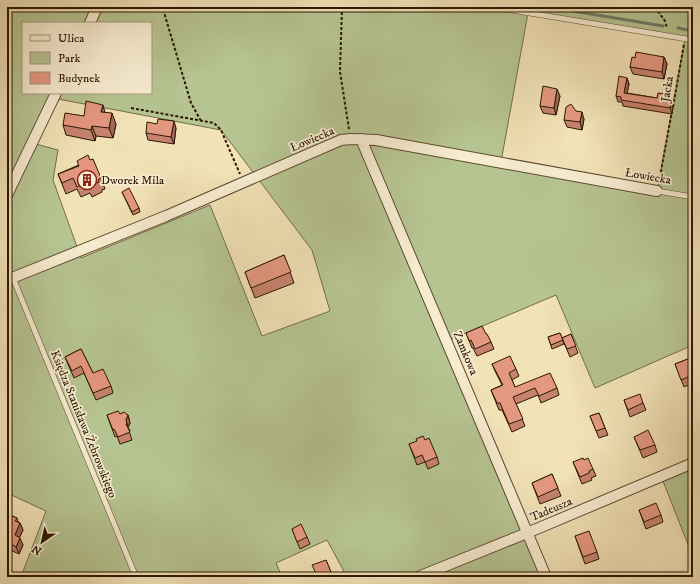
<svg xmlns="http://www.w3.org/2000/svg" width="700" height="584" font-family="'IM FELL DW Pica',serif">
	<style>
		.green { fill: #b6c492; stroke: #716e4a; fill-rule: evenodd }
		.lines { fill: none; stroke-linecap: round; stroke-linejoin: round }
		.stream { stroke: #6f7c67; stroke-width: 3 }
		.lane-casing { stroke: #5e4a2f; stroke-width: 6 }
		.street-casing { stroke: #5e4a2f; stroke-width: 12 }
		.path { stroke: #2c1702; stroke-width: 2; stroke-dasharray: 3 2; stroke-linecap: butt }
		.lane { stroke: #f7ecd0; stroke-width: 5 }
		.street { stroke: #f7ecd0; stroke-width: 10 }
		.wall { fill: #c5836f; stroke: #2c1702 }
		.shaded-wall { fill: #a06a5a; stroke: #2c1702 }
		.building { fill: #e59881; stroke: #2c1702 }
		.labels { text-anchor: middle; stroke-width: 3.5; stroke-linejoin: round; paint-order: stroke }
		.street-label { font-size: 12px; fill: #2c1702; stroke: #f7ecd0 }
		.poi-label { font-size: 12px; fill: #2c1702; stroke: #f7ecd0; text-anchor: start }
	</style>
	<rect width="100%" height="100%" fill="#f2e2b7"/>
	<filter id="stains"><feTurbulence type="fractalNoise" baseFrequency=".005" numOctaves="4"/><feColorMatrix values="0 0 0 0 .2 0 0 0 0 .09 0 0 0 0 .02 0 0 0 .5 -.17"/></filter>
	<radialGradient id="worn" r=".72"><stop offset=".6" stop-color="#630" stop-opacity="0"/><stop offset="1" stop-color="#630" stop-opacity=".3"/></radialGradient>
	<!-- green -->
	<path class="green" d="M7,7H693V345L595,388L556,295L447,341L546,577H444L438,569L418,577H347L327,540L276,563L282,577H21L46,511L7,493ZM528,13L685,39L657,191L501,162ZM23,23H151V93H23ZM53,98L221,130L312,250L330,311L262,336L210,205L81,258L53,180L58,150L32,143Z
		M693,463V557L661,476Z"/>
	<g class="lines">
		<!-- stream -->
		<path class="stream" d="M549,7L663,26
			M678,28L693,31"/>
		<defs>
			<path id="lane" d="M493,7L693,40
				M657,191L693,197
				M13,278L136,577"/>
			<path id="street" d="M90,23L97,7
				M361,139L546,577
				M7,195L56,93
				M7,280L166,216L341,140L351,139L376,140L657,191
				M418,577L527,533L693,463"/>
		</defs>
		<!-- lane casing -->
		<use href="#lane" class="lane-casing"/>
		<!-- street casing -->
		<use href="#street" class="street-casing"/>
		<!-- path -->
		<path class="path" d="M159,7L163,9L191,103L201,121
			M342,7L340,72L349,129
			M655,7L665,21L667,28
			M673,107L684,44
			M131,108L214,123L221,130L240,174
			M659,182L672,111"/>
		<!-- lane -->
		<use href="#lane" class="lane"/>
		<!-- street -->
		<use href="#street" class="street"/>
	</g>
	<!-- wall -->
	<path class="wall" d="M664,57L667,64L664,79L633,74L630,67L635,58Z
		M627,78L629,84L627,93L657,98L669,94L673,107L672,114L623,106L622,102H618L616,96Z
		M560,96L556,115L543,113L540,106Z
		M576,111L584,119L582,130L567,127L564,120Z
		M105,112L116,124L113,138L96,136L95,141L66,135L63,125L84,116Z
		M157,124L176,128L174,144L148,140L146,133Z
		M90,160L101,178L105,189L102,190V192L92,197L90,193L81,197L77,189L66,194L58,174Z
		M122,192L139,208L140,212L133,215Z
		M284,255L294,283L255,298L245,272Z
		M466,333L486,334L491,342L494,349L477,356L473,348H472Z
		M560,333L564,344L552,349L548,337Z
		M571,334L578,353L570,357L562,338Z
		M81,349L93,373L111,386L113,393L96,400L84,373L74,378L65,357Z
		M693,357V383L684,387L675,364Z
		M492,364L516,369L519,376L512,380L515,387L557,388L559,395L541,403L538,395L516,404L525,426L512,432L502,410H499L491,390L502,385L495,371Z
		M624,400L643,403L646,410L630,417Z
		M599,413L608,435L599,438L590,416Z
		M120,414L128,415L130,423L128,427L130,431H129L132,440L120,444L117,436L115,437L107,415Z
		M634,437L655,445L657,452L643,458Z
		M425,440L437,457L439,464L428,469L425,462L417,465L409,444Z
		M584,460L593,469L596,476L591,478L592,480L582,484L573,462Z
		M552,474L561,496L540,504L532,483Z
		M639,510L661,515L663,522L646,529Z
		M7,514L17,518L18,522L20,523L23,530L19,538L23,545L19,554L8,549L7,546Z
		M292,529L307,537L310,544L300,549Z
		M575,536L597,552L599,559L585,564Z
		M326,560L333,577H315L316,576Z"/>
	<!-- shaded-wall -->
	<path class="shaded-wall" d="M664,57L667,64L664,79L662,72Z
		M627,78L629,84L626,99L624,93Z
		M557,89L560,96L556,115L554,108Z
		M669,94L671,100L670,106L668,100Z
		M671,101L673,107L672,114L670,108Z
		M103,105L106,116L101,112Z
		M582,112L584,119L582,130L580,122Z
		M112,113L116,124L113,138L109,128Z
		M174,121L176,128L174,144L171,137Z
		M92,126L96,136L95,141L91,130Z
		M128,415L130,423L128,427L126,420Z
		M20,523L23,530L17,543L15,535Z
		M20,538L23,545L19,554L16,547Z"/>
	<!-- building -->
	<path class="building" d="M636,52L664,57L662,72L630,67L632,57L635,58Z
		M619,76L627,78L624,93L657,98L658,93L669,94L668,100L671,101L670,108L621,100V97L616,96Z
		M543,86L557,89L554,108L540,106Z
		M86,101L103,105L101,112L112,113L109,128L92,126L91,130L63,125L65,113L84,116Z
		M571,104L576,111L582,112L580,122L564,120L566,107Z
		M158,119L174,121L171,137L146,133L147,122L157,124Z
		M88,155L90,160L93,159L101,178L98,180L99,182L88,186L86,182L77,187L73,178L62,183L58,174L79,166L77,161Z
		M129,188L139,208L132,212L122,192Z
		M284,255L291,272L251,288L245,272Z
		M482,326L486,334H487L491,342L475,349L471,340L469,341L466,333Z
		M560,333L563,340L551,345L548,337Z
		M571,334L576,346L567,349L562,338Z
		M81,349L93,373L103,369L111,386L93,393L81,366L72,371L65,357Z
		M510,356L516,369L509,373L515,387L550,373L557,388L539,396L535,388L513,397L523,419L509,424L500,403H497L491,390L503,385L492,364Z
		M693,357V375L681,380L675,364Z
		M640,394L643,403L628,410L624,400Z
		M118,411L120,414L124,412L128,415L126,420L127,424H126L130,432L118,437L114,429L113,430L107,415Z
		M599,413L605,428L596,431L590,416Z
		M648,430L655,445L640,450L634,437Z
		M423,436L425,440L429,438L437,457L425,462L422,455L415,458L409,444L417,441L416,439Z
		M583,458L584,460L588,458L593,469L589,471V473L580,477L573,462Z
		M552,474L558,488L538,497L532,483Z
		M656,503L661,515L644,522L639,510Z
		M7,514L17,518L15,521L20,523L15,535L20,538L16,547L7,542Z
		M301,524L307,537L297,542L292,529Z
		M589,531L597,552L583,557L575,536Z
		M326,560L331,572L326,575L327,577H315V576H317L312,565Z
		M675,574L676,577H666Z"/>
	<!-- icons -->
	<defs>
		<symbol id="building-ring" viewBox="-11 -11 22 22"><circle r="9.5" fill="#f7ecd0" stroke="#8f2418" stroke-width="1.5"/><path d="M-4-6H4V6H1V3H-1V6H-4ZM-2.5-4.3h1.7v1.8h-1.7ZM.8-4.3h1.7v1.8H.8ZM-2.5-1h1.7V.8h-1.7ZM.8-1h1.7V.8H.8Z" fill="#8f2418"/></symbol>
	</defs>
	<g fill-rule="evenodd">
		<use href="#building-ring" x="76" y="169" width="22" height="22"/>
	</g>
	<g class="labels">
		<!-- street labels -->
		<g class="street-label">
			<text transform="translate(667 89) rotate(-80)" y="4">Jacka</text>
			<text transform="translate(312 139) rotate(-23)" y="4">Łowiecka</text>
			<text transform="translate(648 176) rotate(10)" y="4">Łowiecka</text>
			<text transform="translate(466 353) rotate(67)" y="4">Zamkowa</text>
			<text transform="translate(84 424) rotate(68)" y="4">Księdza Stanisława Żebrowskiego</text>
			<text transform="translate(551 509) rotate(-23)" y="4">Tadeusza</text>
		</g>
		<!-- poi labels -->
		<g class="poi-label">
			<text x="101" y="184">Dworek Mila</text>
		</g>
	</g>
	<!-- margin -->
	<rect width="700" height="584" fill="none" stroke="#f2e2b7" stroke-width="24"/>
	<rect x="8" y="8" width="684" height="568" fill="none" stroke="#2c1702" stroke-width="2"/>
	<rect x="12" y="12" width="676" height="560" fill="none" stroke="#2c1702"/>
	<!-- legend -->
	<rect x="22" y="22" width="130" height="72" fill="#f7ecd0" stroke="#a6977e"/>
	<rect x="30" y="35" width="20" height="6" fill="#f7ecd0" stroke="#a6977e"/>
	<text x="58" y="42" font-size="12" fill="#2c1702">Ulica</text>
	<rect x="30" y="52" width="20" height="12" fill="#b6c492" stroke="#a6977e"/>
	<text x="58" y="62" font-size="12" fill="#2c1702">Park</text>
	<rect x="30" y="72" width="20" height="12" fill="#e59881" stroke="#a6977e"/>
	<text x="58" y="82" font-size="12" fill="#2c1702">Budynek</text>
	<!-- north arrow -->
	<g transform="translate(42 542) rotate(214)" stroke="#f7ecd0" stroke-width="3" paint-order="stroke">
	<path d="M0-3L7 15L0 10L-7 15Z" fill="#2c1702"/>
	<text y="-6" font-size="11" font-weight="bold" text-anchor="middle" fill="#2c1702">N</text>
	</g>
	<rect width="100%" height="100%" filter="url(#stains)"/>
	<rect width="100%" height="100%" fill="url(#worn)"/>
</svg>
